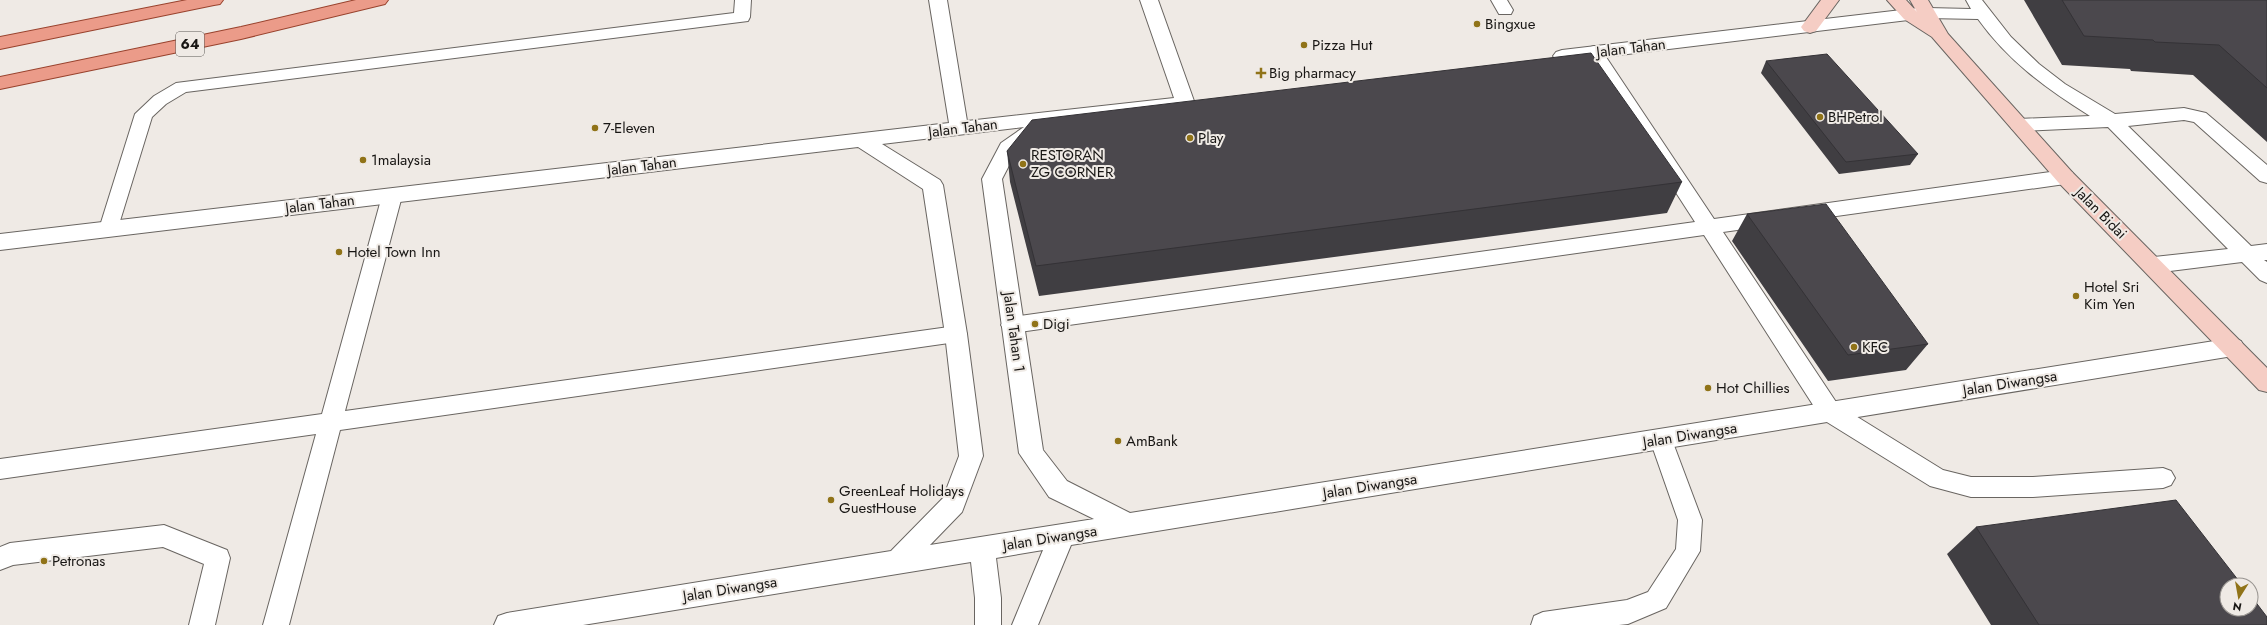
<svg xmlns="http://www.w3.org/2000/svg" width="2267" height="625" font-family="Jost,sans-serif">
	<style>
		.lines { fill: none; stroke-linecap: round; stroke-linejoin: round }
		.lane-casing { stroke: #696561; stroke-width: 2 }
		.street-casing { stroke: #696561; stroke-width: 2 }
		.secondary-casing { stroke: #696561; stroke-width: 2 }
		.primary-casing { stroke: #98422d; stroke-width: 2 }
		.lane { fill: #fff; fill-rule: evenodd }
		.street { fill: #fff; fill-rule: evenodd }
		.secondary { fill: #f5cdc4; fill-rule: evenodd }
		.primary { fill: #eb9b89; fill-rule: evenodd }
		.wall { fill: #403e42 }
		.building { fill: #4b484d; stroke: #343236 }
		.poi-dot { fill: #907318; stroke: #efeae5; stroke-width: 1.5 }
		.labels { text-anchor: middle; stroke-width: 4; stroke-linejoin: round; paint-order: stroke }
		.shield { fill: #efeae5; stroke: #585653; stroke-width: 1 }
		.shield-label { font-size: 14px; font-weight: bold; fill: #181614 }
		.poi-label { font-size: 15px; fill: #181614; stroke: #efeae5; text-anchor: start }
		.street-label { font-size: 15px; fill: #181614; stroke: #efeae5 }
	</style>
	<rect width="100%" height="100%" fill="#efeae5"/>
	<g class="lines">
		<defs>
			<path id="lane" d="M735,0H751L750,17L748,21L186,92L166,104L152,117L116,234L109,236L102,234L99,229L135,114L154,96L176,83L734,13Z
				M1491,0H1507L1513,10L1511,14H1499Z
				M1966,0H1982L2011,37L2039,64L2065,84L2115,114L2184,108L2206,113L2267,165V183L2260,181L2194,122L2184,120L2128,126L2251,246L2267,244V260H2264L2267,262V283L2260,280L2242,262L2154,273L2147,270L2144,265L2147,260L2154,257L2228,249L2108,127L2019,131L2012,129L2010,125L2012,121L2019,119L2090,116C2047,89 2008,61 1978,19L1927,18L1921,17L1919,13L1921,9L1927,8L1971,9Z
				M1594,46L1600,48L1714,219L2065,170L2072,172L2075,177L2072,182L2065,184L1723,232L1838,405L1943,470L1971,477H2033L2163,468L2171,471L2175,478L2171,485L2163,488L2033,497H1971L1930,486L1822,419L1704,235L1012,333L1005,331L1001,325L1005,319L1012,317L1695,222L1585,52L1588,48Z
				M392,189L399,191L402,196L345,411L956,326L964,328L967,334L964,340L956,342L340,430L289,625H263L316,434L0,479V459L322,414L382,196L385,191Z
				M1661,430L1669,433L1672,440L1702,520L1700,551L1666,608L1628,624L1619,625H1531L1534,616L1543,612L1627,600L1648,592L1676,549L1678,520L1650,440L1653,433Z
				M164,525L227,550L230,558L215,625H189L204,564L163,547L13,565L0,570V547L10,543Z"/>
			<path id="street" d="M929,0H947L967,121L1174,98L1140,0H1158L1194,101L1192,105L1042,125L1045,129L1042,134L1016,152L1002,179L1043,450L1067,481L1130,513L2233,338L2241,341L2244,347L2241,353L2233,356L1071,545L1038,625H1012L1043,550L996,558L1001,598V625H975V598L971,562L583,625H494L498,616L507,613L891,551L943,498L959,456L945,334L923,189L858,147L0,250V234L949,123ZM1024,127L1001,143L982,179L1019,453L1049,497L1094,519L930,545L962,512L983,456L967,334L943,185L940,180L882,144Z
				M1927,7L1933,9L1936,13L1933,17L1562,62L1556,60L1553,56L1556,52L1562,50Z"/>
			<path id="secondary" d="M1821,0H1839L1816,31L1810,33L1804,31L1801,27Z
				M1887,0H1906L1917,12L1910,0H1928L1948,34L2072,172L2267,368V392L2259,390L2058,182L1932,37L1904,19Z"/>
			<path id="primary" d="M187,0H223L220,4L214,5L0,49V37Z
				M356,0H388L385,4L241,39L0,89V77L241,27Z"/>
		</defs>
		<!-- lane casing -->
		<use href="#lane" class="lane-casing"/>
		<!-- street casing -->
		<use href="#street" class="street-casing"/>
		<!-- secondary casing -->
		<use href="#secondary" class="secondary-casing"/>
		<!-- primary casing -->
		<use href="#primary" class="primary-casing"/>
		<!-- lane -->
		<use href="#lane" class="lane"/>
		<!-- street -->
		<use href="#street" class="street"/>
		<!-- secondary -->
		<use href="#secondary" class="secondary"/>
		<!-- primary -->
		<use href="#primary" class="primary"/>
	</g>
	<!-- wall -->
	<path class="wall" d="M2024,0H2267V142L2193,75L2131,71L2130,69L2062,65Z
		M1766,61L1918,154L1910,165L1839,174L1761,73Z
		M1007,151L1682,182L1667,213L1039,296L1010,182Z
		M1747,214L1928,344L1906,370L1828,381L1732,241Z
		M1976,527L2267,625H1991L1947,554Z"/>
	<!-- building -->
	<path class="building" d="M2062,0H2267V88L2219,45L2155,42L2153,40L2084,36Z
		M1591,53L1682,182L1036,266L1007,151L1032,120Z
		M1827,54L1918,154L1846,162L1766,61Z
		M1826,204L1928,344L1848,355L1747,214Z
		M2176,500L2242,585H2227V609H2251V596L2267,617V625H2039L1976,527Z"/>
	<!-- markers -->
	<g class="poi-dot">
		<circle cx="1477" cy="24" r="4"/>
		<circle cx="1304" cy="45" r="4"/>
		<path d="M1259 67h4v4h4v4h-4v4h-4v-4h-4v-4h4z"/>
		<circle cx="1820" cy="117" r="4"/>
		<circle cx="595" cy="128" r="4"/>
		<circle cx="1190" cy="138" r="4"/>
		<circle cx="363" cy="160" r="4"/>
		<circle cx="1023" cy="164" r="4"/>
		<circle cx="339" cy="252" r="4"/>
		<circle cx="2076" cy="296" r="4"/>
		<circle cx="1035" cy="324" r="4"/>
		<circle cx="1854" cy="347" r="4"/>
		<circle cx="1708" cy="388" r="4"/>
		<circle cx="1118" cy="441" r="4"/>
		<circle cx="831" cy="500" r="4"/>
		<circle cx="44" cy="561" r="4"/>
	</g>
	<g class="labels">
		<!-- shield labels -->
		<rect class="shield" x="176" y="32" width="28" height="24" rx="3"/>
		<g class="shield-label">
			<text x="190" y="49">64</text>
		</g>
		<!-- poi labels -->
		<g class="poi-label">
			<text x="1485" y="29">Bingxue</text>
			<text x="1312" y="50">Pizza Hut</text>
			<text x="1269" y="78">Big pharmacy</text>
			<text x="1828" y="122">BHPetrol</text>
			<text x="603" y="133">7-Eleven</text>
			<text x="1198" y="143">Play</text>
			<text x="1031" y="160">RESTORAN<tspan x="1031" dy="17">ZG CORNER</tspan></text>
			<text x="371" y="165">1malaysia</text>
			<text x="347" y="257">Hotel Town Inn</text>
			<text x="2084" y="292">Hotel Sri<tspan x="2084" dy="17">Kim Yen</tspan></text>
			<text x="1043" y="329">Digi</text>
			<text x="1862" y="352">KFC</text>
			<text x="1716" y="393">Hot Chillies</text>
			<text x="1126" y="446">AmBank</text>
			<text x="839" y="496">GreenLeaf Holidays<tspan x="839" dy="17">GuestHouse</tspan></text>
			<text x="52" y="566">Petronas</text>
		</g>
		<!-- street labels -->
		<g class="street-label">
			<text transform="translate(1631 48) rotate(-7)" y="5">Jalan Tahan</text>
			<text transform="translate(963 128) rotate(-7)" y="5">Jalan Tahan</text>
			<text transform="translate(642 166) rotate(-7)" y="5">Jalan Tahan</text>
			<text transform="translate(320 204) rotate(-7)" y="5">Jalan Tahan</text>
			<text transform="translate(2101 213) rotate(45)" y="5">Jalan Bidai</text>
			<text transform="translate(1014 332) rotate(82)" y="5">Jalan Tahan 1</text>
			<text transform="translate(2010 383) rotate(-9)" y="5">Jalan Diwangsa</text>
			<text transform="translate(1690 435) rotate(-9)" y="5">Jalan Diwangsa</text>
			<text transform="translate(1370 486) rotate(-9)" y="5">Jalan Diwangsa</text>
			<text transform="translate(1050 538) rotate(-9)" y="5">Jalan Diwangsa</text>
			<text transform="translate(730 589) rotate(-9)" y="5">Jalan Diwangsa</text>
		</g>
	</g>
	<!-- north arrow -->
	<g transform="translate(2239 597) rotate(191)"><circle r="19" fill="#efeae5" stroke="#999591"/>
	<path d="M0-3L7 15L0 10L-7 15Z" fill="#907318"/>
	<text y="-6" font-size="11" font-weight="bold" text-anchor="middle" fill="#181614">N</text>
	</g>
</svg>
